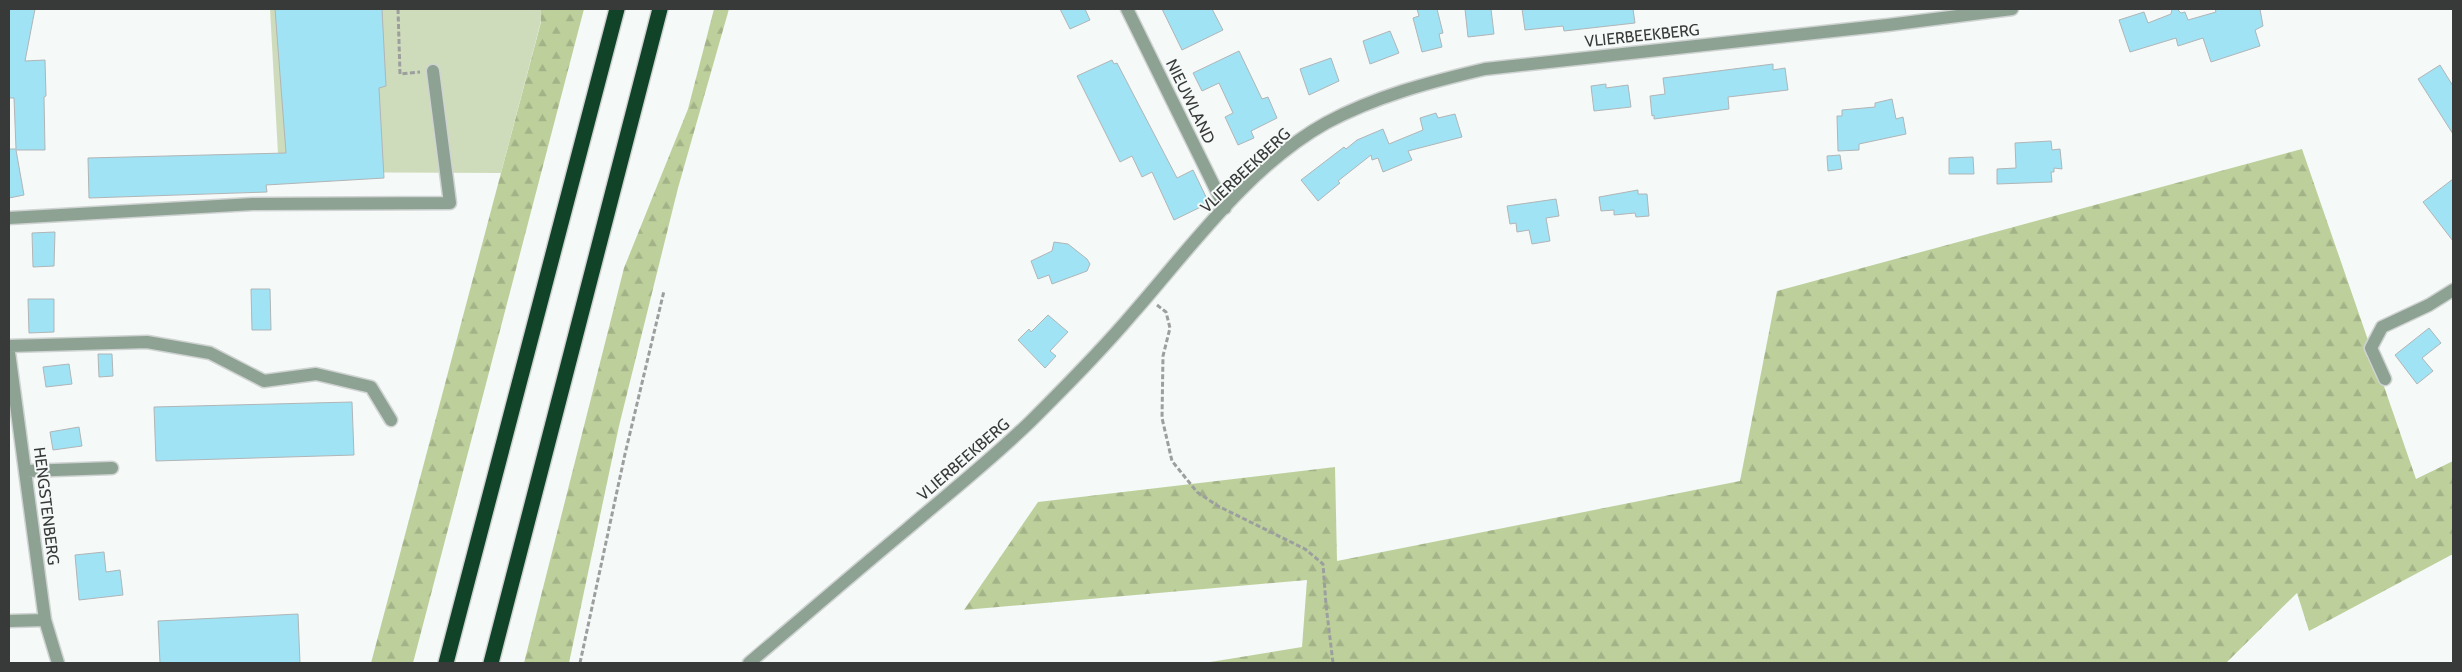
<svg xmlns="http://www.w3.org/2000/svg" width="2462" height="672" font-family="Cabin,sans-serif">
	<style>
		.forest { fill: url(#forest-firs) }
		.pitch { fill: #cfdcbb }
		.building { fill: #9fe3f5; stroke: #b1b5b6 }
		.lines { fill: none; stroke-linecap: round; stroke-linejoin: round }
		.minor-casing { stroke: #cfd3d2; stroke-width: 15 }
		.highway-casing { stroke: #cfd3d2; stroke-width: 18 }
		.path { stroke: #9c9f9e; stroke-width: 3; stroke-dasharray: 5 2.5; stroke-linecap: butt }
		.minor { stroke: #8da293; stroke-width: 12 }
		.highway { stroke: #104327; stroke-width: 15 }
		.labels { text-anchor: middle; stroke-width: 4; stroke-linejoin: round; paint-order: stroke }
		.street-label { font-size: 16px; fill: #383a3a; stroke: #f5f9f8 }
	</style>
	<defs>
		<pattern id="forest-firs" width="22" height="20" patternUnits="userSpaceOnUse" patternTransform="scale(1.25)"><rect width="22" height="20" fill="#bdd09c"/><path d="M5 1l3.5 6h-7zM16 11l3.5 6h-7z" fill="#a3b387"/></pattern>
	</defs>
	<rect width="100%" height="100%" fill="#f5f9f8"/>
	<!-- forest -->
	<path class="forest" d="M541,9H584L413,663H371L541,22Z
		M714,9H729L678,188L619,426L569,663H524L624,268L688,109Z
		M2302,149L2416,479L2453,461V554L2309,631L2297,593L2226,663H1204L1302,647L1307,580L964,610L1038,502L1335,467L1337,561L1740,481L1777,291Z"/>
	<!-- pitch -->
	<path class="pitch" d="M270,9H541V21L501,173L279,172Z"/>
	<!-- building -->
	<path class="building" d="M9,9H35L25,61L45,60L46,96L44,97L45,150H16L24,195L9,198V149H16L14,98H9Z
		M275,9H382L386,86L379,88L384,178L266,185L267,192L89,198L88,158L286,153Z
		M1060,9H1085L1090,20L1070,29Z
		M1162,9H1212L1223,30L1182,50Z
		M1417,9H1437L1443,33L1439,34L1442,47L1422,52L1413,18L1419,16Z
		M1465,9H1491L1494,34L1468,37Z
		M1522,9H1633L1635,23L1564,31L1563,26L1525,30Z
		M2172,9H2177L2181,13L2185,12L2188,20L2216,12L2215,9H2260L2263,26L2255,30L2260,46L2211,62L2203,38L2178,46L2176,38L2130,52L2119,20L2144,12L2148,23L2171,14Z
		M1390,31L1399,53L1370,64L1363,41Z
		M1239,51L1262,99L1268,97L1277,118L1251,131L1254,138L1238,145L1225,117L1233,113L1219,83L1202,91L1193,73Z
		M1331,58L1339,81L1309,95L1300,69Z
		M1112,60L1114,64L1117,63L1177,178L1193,170L1209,203L1174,220L1152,172L1142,177L1132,156L1120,162L1077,76Z
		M1773,64V70L1785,68L1788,90L1728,97L1729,109L1654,119V115L1652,116L1650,96L1665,94L1663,78Z
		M2440,65L2453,86V134L2418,79Z
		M1606,84V88L1628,85L1631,107L1594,111L1591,86Z
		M1892,99L1896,119L1903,117L1906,134L1859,144V150L1838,151L1837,116H1842V110L1875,107V103Z
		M1436,113L1438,118L1455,114L1462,137L1408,151L1412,160L1383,172L1378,158L1372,160L1371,155L1338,181L1340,183L1318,201L1301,180L1344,147L1346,149L1357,140L1383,129L1389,144L1423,130L1420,118Z
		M2051,141L2052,150L2060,149L2062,169L2054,168V172H2051L2052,182L1997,184V169L2016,168L2015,143Z
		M1840,155L1842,169L1828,171L1827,156Z
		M1973,157L1974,174H1949V158Z
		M2453,179V241L2423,202Z
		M1638,190V194H1647L1649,216L1636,217L1635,213L1614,215V210L1601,211L1599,197Z
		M1556,199L1559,216L1546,218L1550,241L1532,244L1529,230L1517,232L1516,223L1510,224L1507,206Z
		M55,232L54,266L33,267L32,233Z
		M1054,242L1068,244L1087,259L1090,264L1087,271L1052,284L1049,275L1038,279L1031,261L1052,251Z
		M251,289H270L271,330H252Z
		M28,299H54V332L29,333Z
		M1048,315L1068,332L1050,351L1056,356L1045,368L1018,340L1029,329L1031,332Z
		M2429,328L2441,343L2422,358L2433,371L2417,384L2395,355Z
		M98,354H112L113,376L99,377Z
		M69,364L72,384L46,387L43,367Z
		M352,402L354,455L156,461L154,407Z
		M79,427L82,446L53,450L50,432Z
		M104,552L106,572L120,570L123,595L79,600L75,555Z
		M298,614L300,663H160L158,621Z"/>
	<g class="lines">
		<defs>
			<path id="minor" d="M1127,9L1225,208
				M9,218L253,204L450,203L433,71
				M9,346L147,342L210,353L264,381L316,374L371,387L391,420
				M9,352L45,620L58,663
				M2385,379L2371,348L2382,327L2429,305L2453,290
				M26,471L112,468
				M9,621L45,620
				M749,663C802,618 854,573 907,529C949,493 992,459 1031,421C1066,386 1102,350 1134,312C1191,247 1249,166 1326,123C1376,96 1430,82 1485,69L1888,25L2012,9"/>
			<path id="highway" d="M446,663L617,9
				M491,663L660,9"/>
		</defs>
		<!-- minor casing -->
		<use href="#minor" class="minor-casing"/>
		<!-- highway casing -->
		<use href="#highway" class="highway-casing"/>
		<!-- path -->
		<path class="path" d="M398,9L400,74L420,72
			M1157,305L1166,312L1170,328L1163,356L1162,418L1172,461L1197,492L1218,506L1305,549L1323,564L1326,605L1333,663
			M580,663L625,454L664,291"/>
		<!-- minor -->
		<use href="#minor" class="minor"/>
		<!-- highway -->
		<use href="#highway" class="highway"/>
	</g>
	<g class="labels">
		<!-- street labels -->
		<g class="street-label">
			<text transform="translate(1642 35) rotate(-6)" y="6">VLIERBEEKBERG</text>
			<text transform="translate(1191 101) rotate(64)" y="6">NIEUWLAND</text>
			<text transform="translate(1245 170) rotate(-43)" y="6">VLIERBEEKBERG</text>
			<text transform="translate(963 459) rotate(-41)" y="6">VLIERBEEKBERG</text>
			<text transform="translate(47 506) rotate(83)" y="6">HENGSTENBERG</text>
		</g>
	</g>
	<!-- border -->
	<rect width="2462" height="672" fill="none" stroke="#383a3a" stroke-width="20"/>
</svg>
